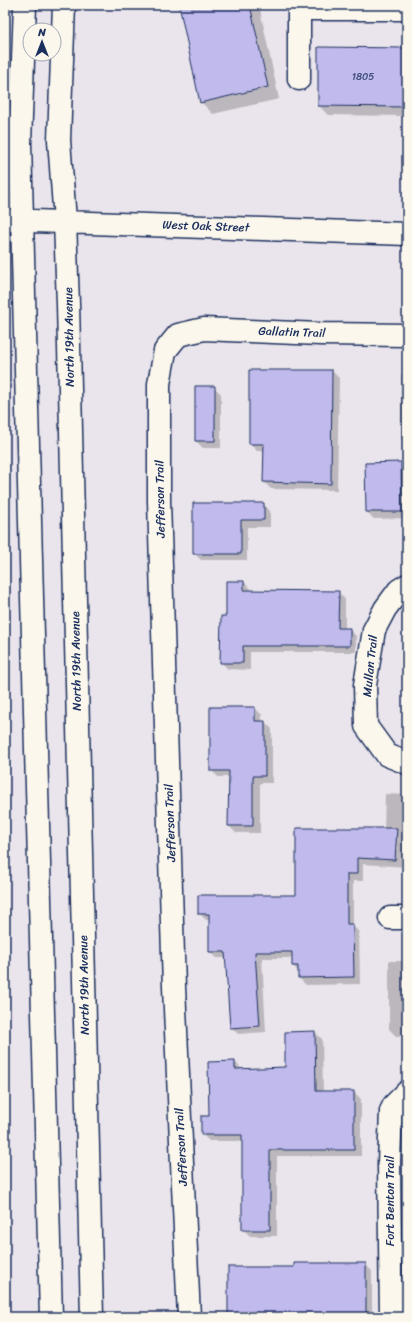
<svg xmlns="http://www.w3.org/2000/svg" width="412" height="1322" font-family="Sriracha,sans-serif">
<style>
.shadow{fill:#0003}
.building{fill:#c1baec;stroke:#1b2f5e}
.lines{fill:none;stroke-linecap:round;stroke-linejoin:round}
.minor-casing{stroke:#1b2f5e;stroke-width:25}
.major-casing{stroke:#1b2f5e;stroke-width:25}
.minor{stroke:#fbf7ec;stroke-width:22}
.major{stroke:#fbf7ec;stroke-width:22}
.labels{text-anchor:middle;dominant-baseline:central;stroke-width:3;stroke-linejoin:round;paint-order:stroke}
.number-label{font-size:10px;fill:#445282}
.street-label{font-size:12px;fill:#1b2f5e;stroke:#fbf7ec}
</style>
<rect width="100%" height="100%" fill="#eae5ec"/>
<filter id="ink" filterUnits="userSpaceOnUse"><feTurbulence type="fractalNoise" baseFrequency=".025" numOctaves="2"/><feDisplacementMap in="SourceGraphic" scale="8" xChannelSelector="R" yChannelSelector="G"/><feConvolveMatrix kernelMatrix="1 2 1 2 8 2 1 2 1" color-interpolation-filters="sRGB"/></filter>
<g filter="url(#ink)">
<path class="shadow" d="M180 5H259L279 99 213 114 201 102Z
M407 49V116L328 115 319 106Z
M332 371 339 378 337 490 271 489 264 482 265 451H257L250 444Z
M401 375H407V445L401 439Z
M214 387 221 394V448H203L196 441Z
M400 463 407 470V518L374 519 367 512Z
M194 504H263L270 511V527H247V560H201L194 553Z
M244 582 251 589V591L338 592 345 599V629H349L356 636V652H250V670L228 669 221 662 227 617Z
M255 708 262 715V722H265L272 729V783H260V833H236L229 826 230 777H218L211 770Z
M385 794 407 795V867L363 864V881H353V926L359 932 360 984 306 985 299 978V972L293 966V958H262L266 1032 238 1034 231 1027 227 958H217L210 951V920H206L199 913 297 896 384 829Z
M389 961H407V1036H396L389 1029Z
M315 1032 322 1039 323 1092H354L361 1099V1156H277V1236H250L243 1229V1141H209L202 1134 235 1062 242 1069 286 1068Z
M365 1264 372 1271V1317H229L295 1268Z"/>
<path class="building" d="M179 5H250L268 87 200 103Z
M318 47 407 48V107L318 106Z
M249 370H332L331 484 263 482 264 444H249Z
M195 386H215V441H195Z
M401 462 402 512H366L365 463Z
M193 503H264V520H241V554H193Z
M226 581H244V590L339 591 338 628H350V646H243V663H220L221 616H226Z
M210 707H255V721H265V776H253V826H228L229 771H210Z
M296 828H397L395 860 357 858V874H347V924H353L354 977 298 978V966H292V952H255L260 1026 230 1028 225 952H209V914H198V895H296Z
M315 1031 316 1091H354V1150H270V1230H242V1135H201V1116H209L208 1062 235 1061V1069L285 1067V1032Z
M294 1263H366V1317H228V1267H294Z"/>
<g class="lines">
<g class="minor-casing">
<path id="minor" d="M299 5V9H407
M299 9V79
M407 585 399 590 385 609 374 630 365 685 366 726 387 755 407 763
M390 918H407
M189 1317 174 987 159 501V384L165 351 178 335 204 329 320 334 407 335
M391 1317 389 1163 391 1111 394 1105 407 1092"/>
</g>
<g class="major-casing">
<path id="major" d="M25 5 20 143 51 1317
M64 5 59 140 65 221 68 304 92 1317
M5 220 407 234"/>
</g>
<use href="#minor" class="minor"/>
<use href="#major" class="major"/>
</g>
</g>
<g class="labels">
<g class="number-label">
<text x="363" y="77">1805</text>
</g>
<g class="street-label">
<text transform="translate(206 226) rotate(2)">West Oak Street</text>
<text transform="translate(292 332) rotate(2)">Gallatin Trail</text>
<text transform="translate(69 337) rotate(-91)">North 19th Avenue</text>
<text transform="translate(160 499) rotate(-91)">Jefferson Trail</text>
<text transform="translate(76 661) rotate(-91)">North 19th Avenue</text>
<text transform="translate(370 666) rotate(-84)">Mullan Trail</text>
<text transform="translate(170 823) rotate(-92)">Jefferson Trail</text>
<text transform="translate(84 985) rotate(-91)">North 19th Avenue</text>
<text transform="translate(181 1147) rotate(-93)">Jefferson Trail</text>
<text transform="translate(390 1201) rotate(-90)">Fort Benton Trail</text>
</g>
</g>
<rect width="412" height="1322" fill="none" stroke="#fbf7ec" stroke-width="20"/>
<rect x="10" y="10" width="392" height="1302" fill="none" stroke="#1b2f5e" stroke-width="1.5" filter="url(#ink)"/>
<g transform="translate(42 42)"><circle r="19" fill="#fbf7ec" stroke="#a1a7b3"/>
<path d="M0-3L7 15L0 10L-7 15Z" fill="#1b2f5e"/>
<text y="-6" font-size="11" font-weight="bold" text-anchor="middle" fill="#1b2f5e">N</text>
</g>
</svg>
